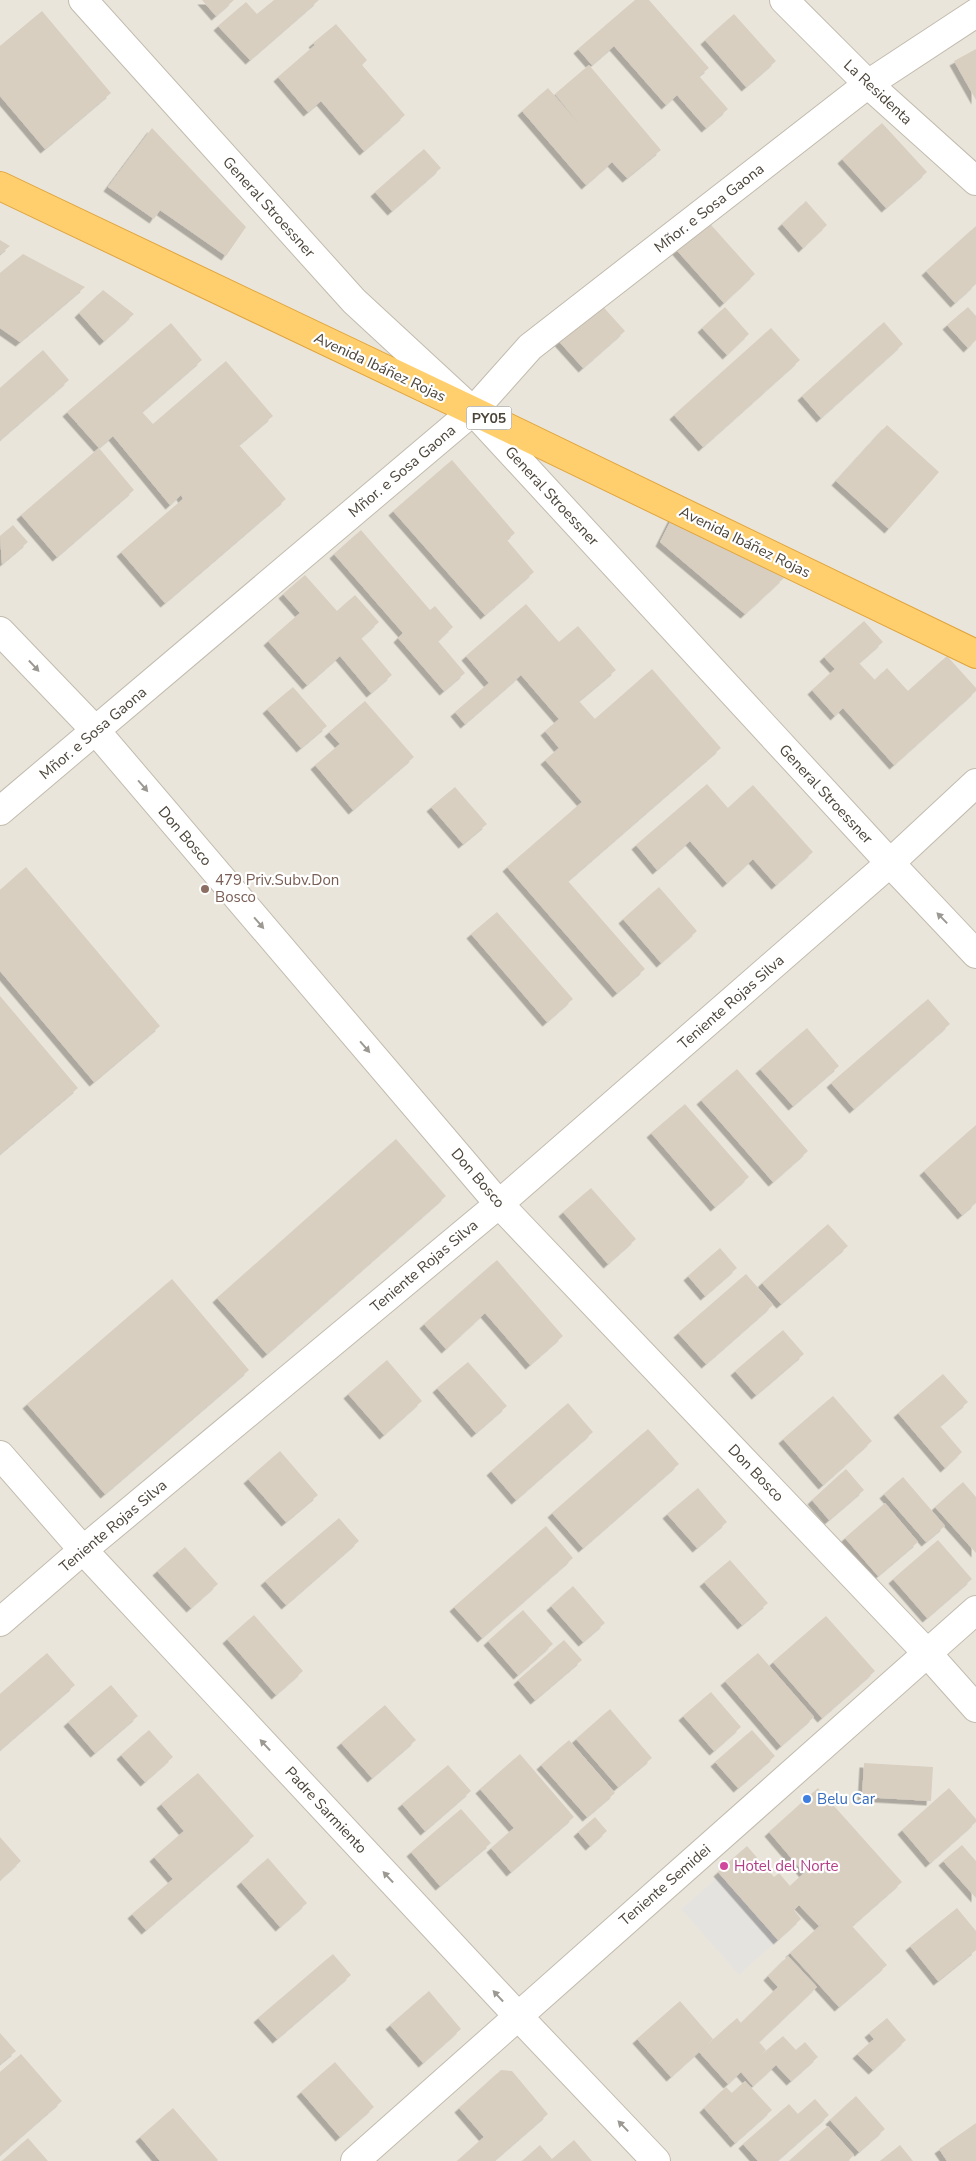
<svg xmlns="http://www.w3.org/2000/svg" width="976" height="2161" font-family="'Nunito Sans',sans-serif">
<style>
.residential{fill:#eae5da}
.parking{fill:#e5e3e0}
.building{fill:#d8cfc1;filter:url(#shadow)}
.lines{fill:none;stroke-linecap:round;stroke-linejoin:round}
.street-casing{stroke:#c2bbae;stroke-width:30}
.highway-casing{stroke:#e0a43c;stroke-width:30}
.street{stroke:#fff;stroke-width:28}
.highway{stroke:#ffcf6e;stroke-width:28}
.oneway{fill:#9c9892}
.education-dot{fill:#8d6e63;stroke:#fff;stroke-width:2}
.shop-dot{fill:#3f7fe0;stroke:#fff;stroke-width:2}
.hotel-dot{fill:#d1479c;stroke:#fff;stroke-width:2}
.labels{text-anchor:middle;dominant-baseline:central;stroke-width:4.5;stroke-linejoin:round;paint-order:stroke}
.shield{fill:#fff;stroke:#817c74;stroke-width:1}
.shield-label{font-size:14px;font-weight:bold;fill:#4b4439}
.street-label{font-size:15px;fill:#4b4439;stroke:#fff}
.education-label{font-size:15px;fill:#785e54;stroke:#fff;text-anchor:start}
.shop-label{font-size:15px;fill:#366cbe;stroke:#fff;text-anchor:start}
.hotel-label{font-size:15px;fill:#b23c85;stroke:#fff;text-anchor:start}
</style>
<defs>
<filter id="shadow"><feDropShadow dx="-4.5" dy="4.5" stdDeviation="0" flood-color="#0004"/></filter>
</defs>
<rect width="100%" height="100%" fill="#f6f3ec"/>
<path class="residential" d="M0 0H976V2161H0Z"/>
<path class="parking" d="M720 1875 778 1940 739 1975 681 1909Z"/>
<path class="building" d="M202 0H234L216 16Z
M274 0H319L250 60 218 26 246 2 257 14Z
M635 0H649L709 68 699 76 728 109 706 128 677 95 666 105 614 46 592 65 578 49Z
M42 11 111 93 45 149 0 96V46Z
M734 14 776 61 746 87 705 40Z
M336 24 367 60 362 65 405 115 364 151 321 101 308 112 278 77 315 45 313 43Z
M976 49V100L954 61Z
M589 65 661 150 627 178 612 162 586 185 522 111 548 88 579 124 555 94Z
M882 123 927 172 886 208 842 159Z
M152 128 246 227 226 256 160 210 154 219 108 187Z
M424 149 441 168 392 211 375 192Z
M806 201 827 225 803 248 782 224Z
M704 217 755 274 724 303 672 245Z
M976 226V284L955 303 926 271Z
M0 240 10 246 0 254Z
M23 254 85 287 20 342 0 328V273Z
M103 290 134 314 104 341 79 313Z
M597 300 625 331 583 368 555 337Z
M725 307 749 334 727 355 702 328Z
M968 307 976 316V340L968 348 947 325Z
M884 322 903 344 821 418 802 396Z
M171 323 202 360 142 412 153 424 226 361 273 416 239 445 286 499 165 603 121 552 183 499 181 495 170 505 113 436 99 448 67 412Z
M771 328 800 360 703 447 674 415Z
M43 350 69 380 0 440V388Z
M887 425 939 472 889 529 836 481Z
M99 448 134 490 57 557 21 515Z
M452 460 515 533 507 540 534 572 485 615 393 511Z
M674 514 784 578 745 614 660 542Z
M13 525 28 542 2 564 0 536Z
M361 530 430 610 435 606 453 627 438 641 465 673 444 691 398 638 403 633 334 554Z
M305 575 337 611 355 595 379 622 361 638 392 675 371 693 340 656 307 685 268 641 300 613 283 594Z
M526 604 559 642 578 626 616 670 579 701 595 719 652 669 721 748 568 881 645 969 617 993 507 867 582 802 545 760 559 748 545 731 559 719 521 675 465 724 455 712 489 683 466 656Z
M864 621 883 642 859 663 875 680 887 668 908 691 947 656 976 688V691L894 765 843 708 835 716 812 690 835 669 824 657Z
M293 687 327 726 301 748 267 709Z
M365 701 414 757 353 810 315 765 340 744 329 732Z
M707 784 728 808 753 785 813 852 776 885 753 859 727 883 690 841 657 870 636 845Z
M455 787 487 824 463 844 431 807Z
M26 867 160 1026 94 1082 0 971V890Z
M659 887 697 931 661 963 623 919Z
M497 912 573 999 547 1022 471 934Z
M0 996 78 1088 0 1154Z
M928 999 950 1024 854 1109 831 1083Z
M807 1028 839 1066 793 1106 760 1069Z
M737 1069 808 1151 773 1182 701 1100Z
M685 1104 749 1177 715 1207 651 1133Z
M976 1125V1203L962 1215 924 1171Z
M396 1139 446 1196 267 1354 217 1298Z
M591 1188 636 1239 608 1264 563 1212Z
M828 1224 848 1246 781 1304 762 1283Z
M720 1248 737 1268 705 1296 688 1276Z
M497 1260 563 1336 530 1365 485 1313 446 1349 424 1324Z
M746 1274 773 1305 706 1364 678 1333Z
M172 1279 249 1370 105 1494 27 1404Z
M783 1330 804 1354 756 1395 735 1371Z
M387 1360 422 1401 384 1435 348 1394Z
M468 1362 507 1406 476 1433 437 1388Z
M943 1374 968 1402 940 1426 962 1452 945 1468 898 1413Z
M833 1396 872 1441 823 1485 783 1439Z
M568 1403 593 1432 516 1500 491 1471Z
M648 1429 679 1464 583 1548 552 1513Z
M280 1451 318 1495 286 1522 248 1479Z
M846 1469 864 1490 829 1520 812 1500Z
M903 1477 945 1526 926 1542 884 1494Z
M963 1482 976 1497V1553L935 1507Z
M698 1488 727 1522 697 1548 667 1514Z
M885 1503 918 1542 878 1576 845 1538Z
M339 1518 359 1541 286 1605 265 1581Z
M546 1526 573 1558 482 1638 454 1607Z
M938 1540 972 1579 927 1618 893 1579Z
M185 1547 218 1584 191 1608 157 1571Z
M730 1560 768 1603 742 1625 704 1582Z
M573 1586 605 1623 583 1642 551 1606Z
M523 1610 553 1644 518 1675 488 1641Z
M254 1615 303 1671 276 1695 227 1639Z
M826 1616 875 1671 822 1718 773 1662Z
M564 1640 582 1660 535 1700 518 1680Z
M47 1653 75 1685 0 1750V1694Z
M758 1653 814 1717 781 1746 725 1681Z
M111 1685 138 1716 95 1753 68 1722Z
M711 1692 741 1727 714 1751 683 1716Z
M385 1705 416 1740 372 1778 341 1743Z
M610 1709 652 1758 618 1787 576 1739Z
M149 1730 173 1757 145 1782 121 1755Z
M752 1730 775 1756 738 1788 715 1762Z
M569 1740 615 1793 587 1817 541 1765Z
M520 1754 574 1817 511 1872 491 1848 514 1828 480 1789Z
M864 1763 933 1767 931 1801 862 1797Z
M448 1765 471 1791 425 1831 402 1804Z
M198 1773 254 1836 146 1930 132 1914 173 1879 154 1857 184 1831 161 1804Z
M818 1788 902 1882 852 1926 887 1965 839 2007 790 1953 824 1922 819 1926 799 1905 794 1910 801 1919 778 1940 718 1872 747 1846 774 1877 779 1873 790 1886 804 1873 769 1832Z
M949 1788 976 1819V1822L930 1863 902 1830Z
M461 1809 491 1843 440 1886 411 1852Z
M595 1817 607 1831 590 1846 578 1832Z
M0 1837 21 1861 0 1880Z
M962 1845 976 1861V1898L943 1861Z
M268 1858 307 1903 280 1927 241 1882Z
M957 1908 976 1931V1950L938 1981 910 1946Z
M333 1954 351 1975 277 2039 258 2018Z
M788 1956 817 1987 759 2042 766 2050 761 2055 783 2036 796 2050 805 2042 818 2057 791 2081 776 2065 753 2086 741 2072 728 2084 699 2052 737 2018 741 2023 778 1987 768 1976Z
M429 1991 461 2029 423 2063 390 2025Z
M680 2001 713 2039 671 2077 637 2039Z
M887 2018 906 2040 873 2070 857 2054 874 2039 869 2033Z
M0 2033 16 2051 0 2064Z
M21 2054 62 2101 0 2155V2072Z
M335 2062 374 2107 340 2137 301 2092Z
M501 2070 512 2071 548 2114 494 2161H457L484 2137 459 2108Z
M745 2081 772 2110 735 2143 704 2108 726 2087 732 2093Z
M856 2096 885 2129 859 2152 830 2120Z
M815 2099 829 2115 777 2161H758L743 2144 789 2104 798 2114Z
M173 2108 218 2160 217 2161H160L140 2137Z
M976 2123V2161H947L939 2149Z
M828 2126 854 2155 848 2161H789Z
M28 2138 48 2161H2Z
M574 2140 592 2161H522L540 2145 552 2159Z
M900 2145 913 2161H880Z"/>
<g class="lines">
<g class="street-casing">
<path id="street" d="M83 0 354 301 473 411 890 863 976 954
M784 0 868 84 976 181
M0 631 96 731 499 1204 927 1653 976 1708
M0 811 473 411 530 347 868 84 976 13
M0 1455 83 1550 517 2015 656 2161
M0 1622 83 1550 499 1204 890 863 976 783
M355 2161 976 1610"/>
</g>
<g class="highway-casing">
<path id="highway" d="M0 186 473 411 976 654"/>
</g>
<use href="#street" class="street"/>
<use href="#highway" class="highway"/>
</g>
<defs><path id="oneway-solid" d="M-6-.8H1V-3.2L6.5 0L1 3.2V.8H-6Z" transform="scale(1.25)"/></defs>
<g class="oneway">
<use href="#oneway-solid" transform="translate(34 666) rotate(47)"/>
<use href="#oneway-solid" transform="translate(143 786) rotate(49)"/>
<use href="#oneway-solid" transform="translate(942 918) rotate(-134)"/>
<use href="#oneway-solid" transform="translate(259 923) rotate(49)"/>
<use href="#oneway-solid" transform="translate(365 1047) rotate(49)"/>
<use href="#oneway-solid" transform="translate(265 1745) rotate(-133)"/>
<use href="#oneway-solid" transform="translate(388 1877) rotate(-133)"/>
<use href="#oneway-solid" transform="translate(498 1996) rotate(-133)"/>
<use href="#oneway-solid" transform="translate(623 2126) rotate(-134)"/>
</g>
<circle class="education-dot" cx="205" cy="889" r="5"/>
<circle class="shop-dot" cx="807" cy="1799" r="5"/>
<circle class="hotel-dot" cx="724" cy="1866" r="5"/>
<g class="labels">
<rect class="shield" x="466.5" y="406.5" width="45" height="23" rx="4"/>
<g class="shield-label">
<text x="489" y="418">PY05</text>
</g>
<g class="street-label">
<text transform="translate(878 92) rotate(43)">La Residenta</text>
<text transform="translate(269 207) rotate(48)">General Stroessner</text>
<text transform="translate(709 208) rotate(-38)">Mñor. e Sosa Gaona</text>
<text transform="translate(380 367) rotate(25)">Avenida Ibáñez Rojas</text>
<text transform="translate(402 471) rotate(-40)">Mñor. e Sosa Gaona</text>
<text transform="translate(552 496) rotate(47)">General Stroessner</text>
<text transform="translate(745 542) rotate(26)">Avenida Ibáñez Rojas</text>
<text transform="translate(93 733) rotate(-40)">Mñor. e Sosa Gaona</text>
<text transform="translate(826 794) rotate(47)">General Stroessner</text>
<text transform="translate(185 836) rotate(49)">Don Bosco</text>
<text transform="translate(731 1002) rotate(-41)">Teniente Rojas Silva</text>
<text transform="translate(478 1178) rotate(49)">Don Bosco</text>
<text transform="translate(424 1266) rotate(-40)">Teniente Rojas Silva</text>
<text transform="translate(756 1473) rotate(46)">Don Bosco</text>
<text transform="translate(113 1526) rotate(-40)">Teniente Rojas Silva</text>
<text transform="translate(326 1810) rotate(47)">Padre Sarmiento</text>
<text transform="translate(665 1885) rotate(-41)">Teniente Semidei</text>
</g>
<g class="education-label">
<text x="215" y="880">479 Priv.Subv.Don<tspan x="215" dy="17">Bosco</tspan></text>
</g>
<g class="shop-label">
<text x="817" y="1799">Belu Car</text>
</g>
<g class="hotel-label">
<text x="734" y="1866">Hotel del Norte</text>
</g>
</g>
</svg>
